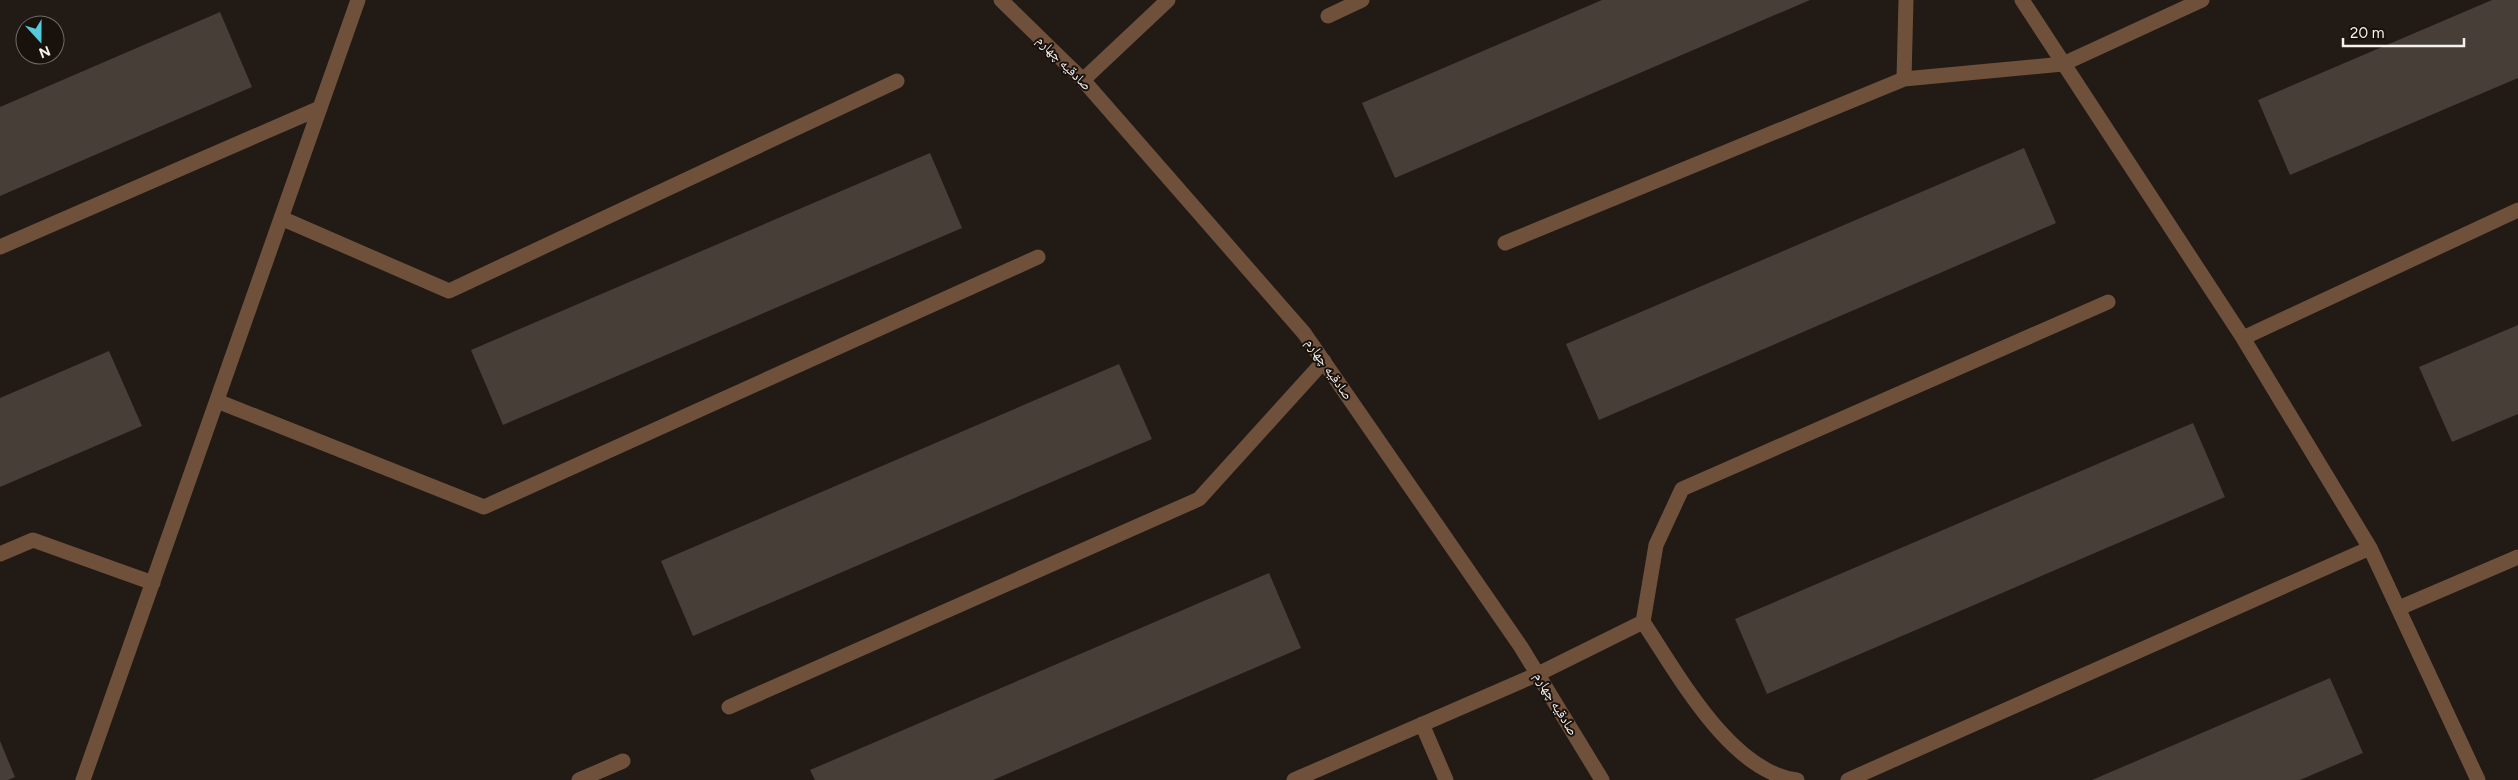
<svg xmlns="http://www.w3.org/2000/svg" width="2518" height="780" font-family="Figtree,'Noto Naskh Arabic',sans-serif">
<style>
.building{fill:#473e38}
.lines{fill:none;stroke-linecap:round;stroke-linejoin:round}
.minor{stroke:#6f513b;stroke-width:15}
.labels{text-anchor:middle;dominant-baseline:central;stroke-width:4;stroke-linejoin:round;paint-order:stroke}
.street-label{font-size:14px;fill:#f7f1ee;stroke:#18110c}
</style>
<rect width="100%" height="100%" fill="#211a15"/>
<path class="building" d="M1602 0H1810L1395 178 1362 103Z
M2492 0H2518V78L2290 175 2258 100Z
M220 12 252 87 0 196V107Z
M2024 148 2056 223 1599 420 1566 344Z
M930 153 962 228 503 425 471 350Z
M2518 325V414L2452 442 2419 367Z
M109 351 142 426 0 487V398Z
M1119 364 1152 439 693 636 661 561Z
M2193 423 2225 497 1767 694 1735 619Z
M1269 573 1301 648 993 780H815L810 770Z
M2330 678 2363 753 2300 780H2092Z
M0 741 15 777 8 780H0Z"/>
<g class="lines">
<path class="minor" d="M1001 0 1083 80 1304 333 1521 647 1602 780
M2022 0 2243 338 2370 548 2478 780
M1328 16 1362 0
M1904 79 1906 0
M1083 80 1168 0
M281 218 449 291 897 81
M1505 243 1904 79 2063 64 2202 0
M0 247 320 108
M2243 338 2518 210
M217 401 484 507 1038 257
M0 554 33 540 153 583
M2399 608 2518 557
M1643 622C1678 674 1730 772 1797 780
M729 707 1199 499 1324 361
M1422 724 1446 780
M83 780 358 0
M579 780 623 761
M1294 780 1538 674 1643 622 1656 545 1682 489 2108 302
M1848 780 2370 548"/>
</g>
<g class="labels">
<g class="street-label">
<text transform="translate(1064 63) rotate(45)">صادقیه چهارم</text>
<text transform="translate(1329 369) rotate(55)">صادقیه چهارم</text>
<text transform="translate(1556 704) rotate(59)">صادقیه چهارم</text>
</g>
</g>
<g transform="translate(40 40) rotate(159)"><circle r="24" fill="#18110c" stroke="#716b66"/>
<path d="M0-4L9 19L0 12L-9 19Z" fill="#54cadd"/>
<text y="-8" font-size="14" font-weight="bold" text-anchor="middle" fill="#f7f1ee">N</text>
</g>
<path d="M2343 38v8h121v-8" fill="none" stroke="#f7f1ee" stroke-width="2.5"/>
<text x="2350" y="38" font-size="15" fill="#f7f1ee" stroke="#18110c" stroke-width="4" paint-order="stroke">20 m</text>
</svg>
